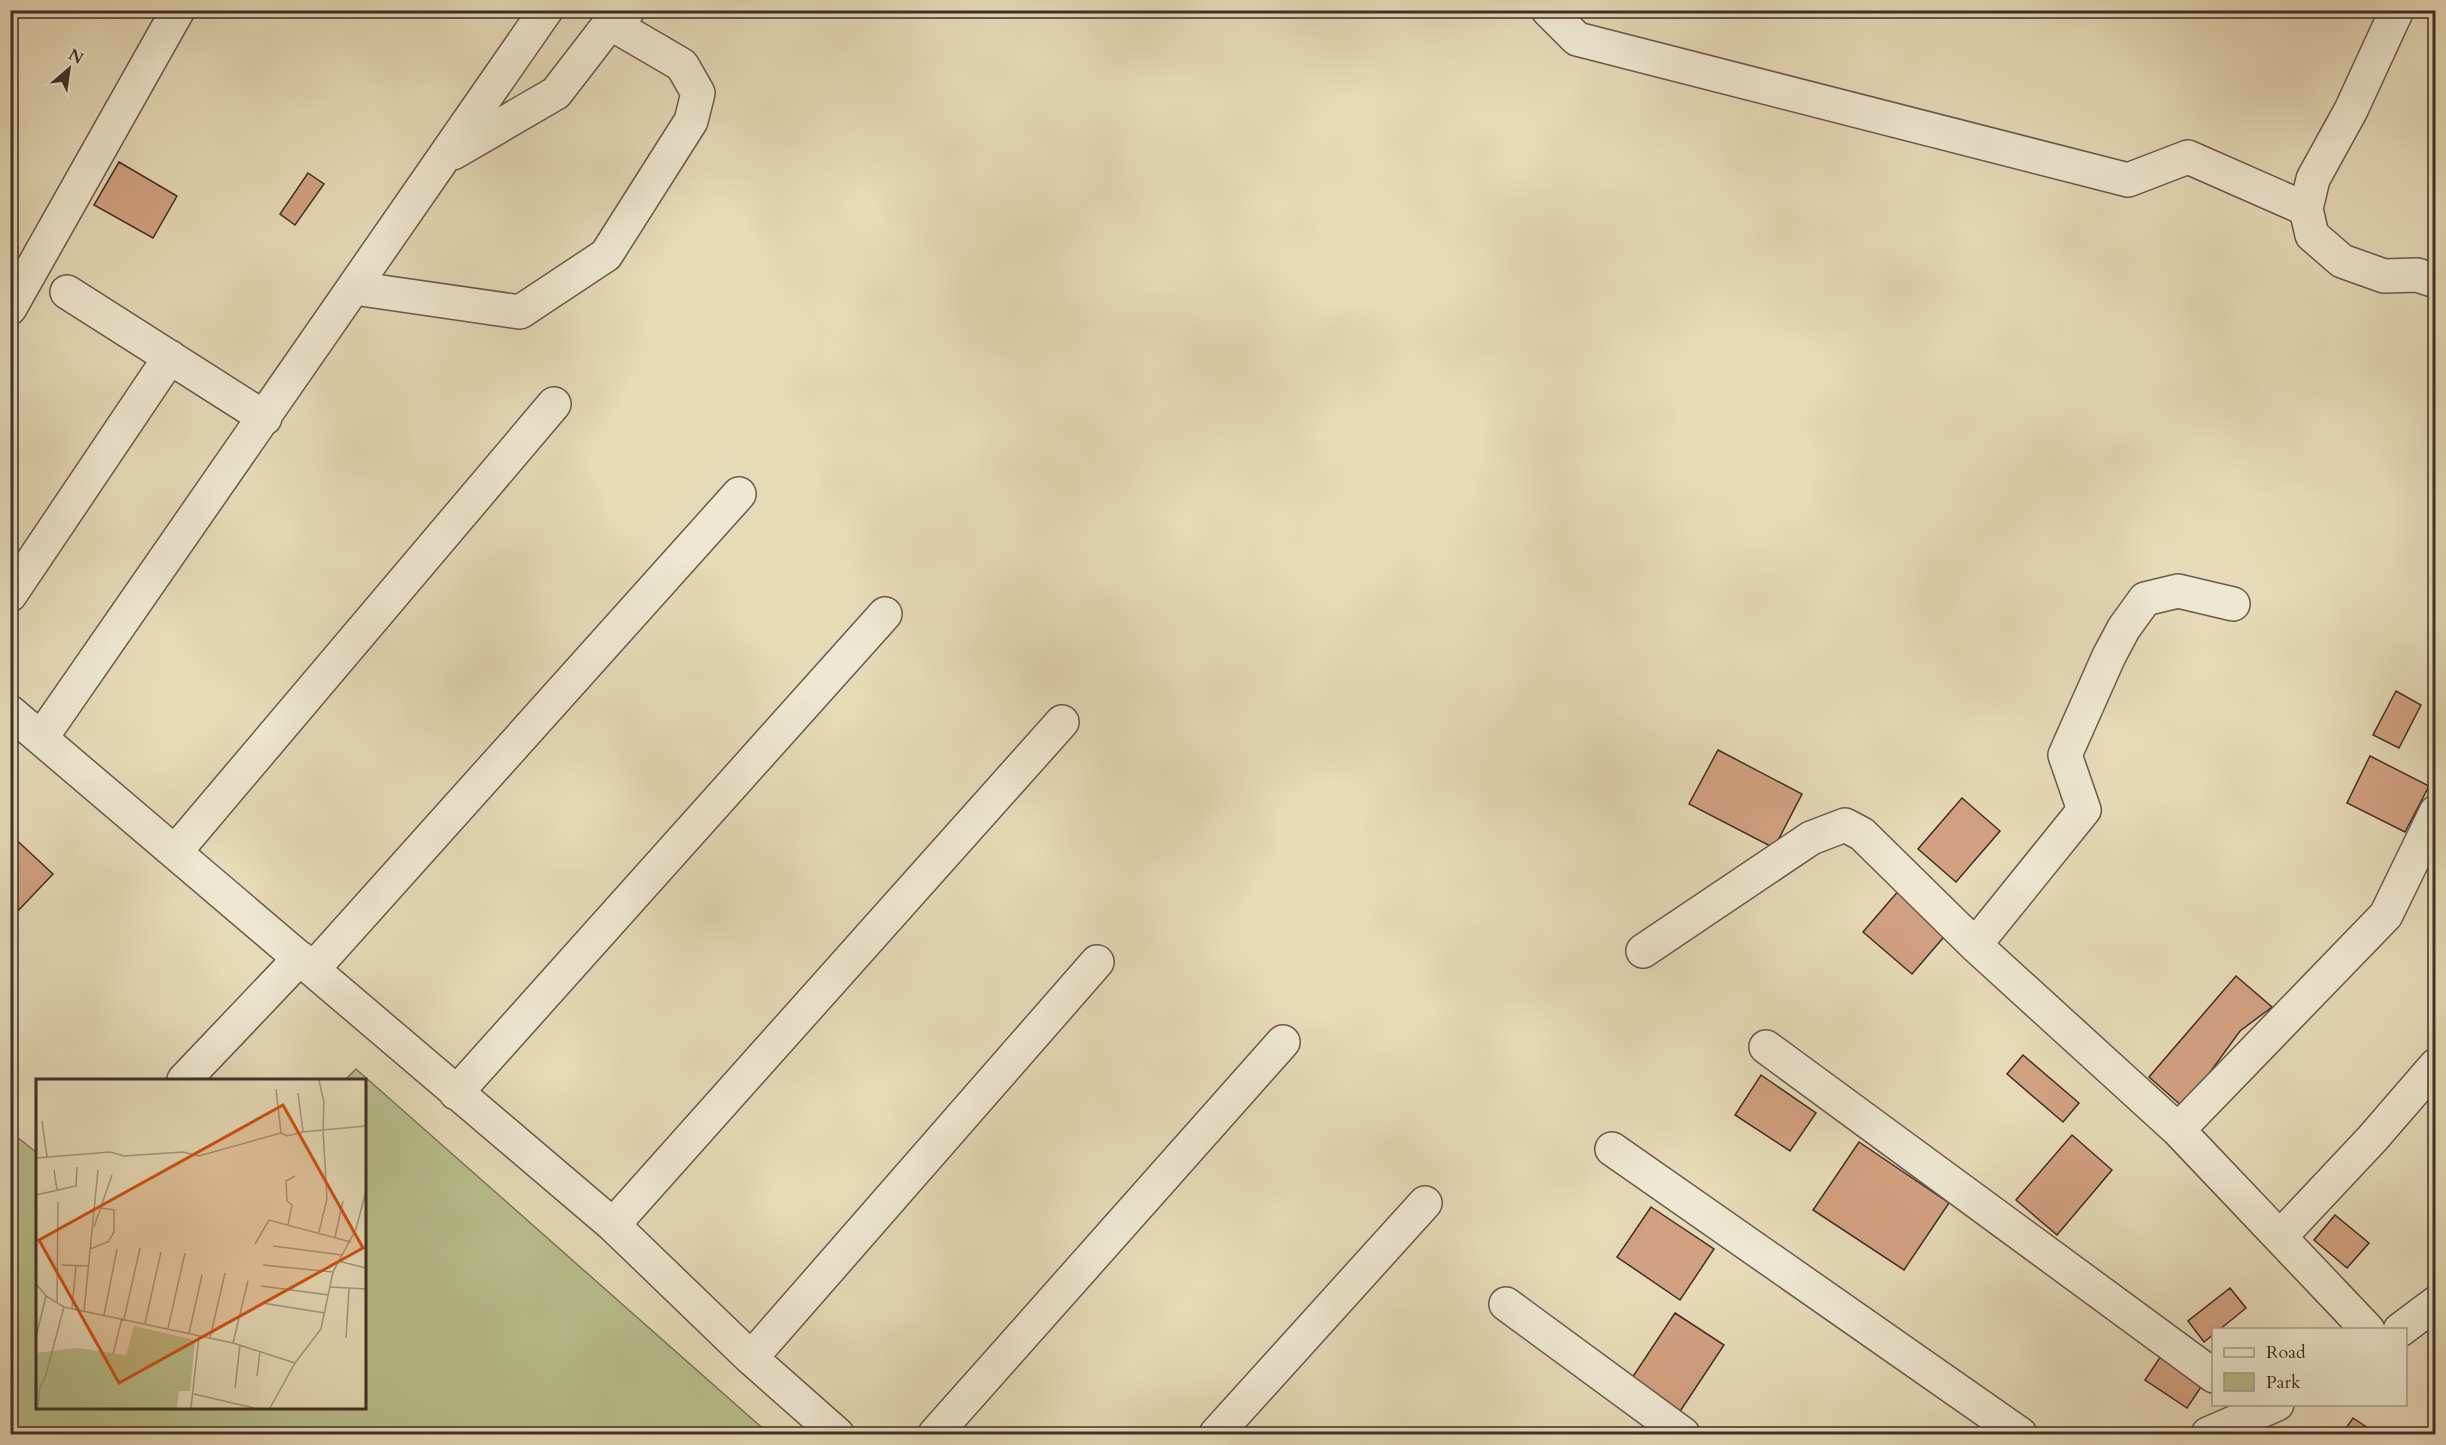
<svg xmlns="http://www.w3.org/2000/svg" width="2446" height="1445" font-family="Cardo,serif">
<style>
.green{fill:#b9be8c;stroke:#7c765a;stroke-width:1.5}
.building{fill:#d2a181;stroke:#3f2e27;stroke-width:1.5}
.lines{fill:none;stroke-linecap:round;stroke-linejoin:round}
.minor-casing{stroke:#69594b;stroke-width:36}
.tertiary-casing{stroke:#69594b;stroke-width:36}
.minor{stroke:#efe7d1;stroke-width:33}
.tertiary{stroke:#efe7d1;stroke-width:33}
.inset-road{fill:none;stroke:#a4957e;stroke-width:1.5}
.view{fill:#cf5310;fill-opacity:0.15;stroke:#cf5310;stroke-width:3}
.inset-edge{fill:none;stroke:#3f2e27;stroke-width:3}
</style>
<rect width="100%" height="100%" fill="#e7dab8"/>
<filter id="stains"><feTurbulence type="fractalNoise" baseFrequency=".00333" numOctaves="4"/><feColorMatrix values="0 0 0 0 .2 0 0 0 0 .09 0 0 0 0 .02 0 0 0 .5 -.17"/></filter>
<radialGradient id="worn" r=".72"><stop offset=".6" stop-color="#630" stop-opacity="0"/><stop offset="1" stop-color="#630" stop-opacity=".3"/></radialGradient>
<path class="green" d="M356 1069 768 1433 767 1434H11V1132L37 1153 38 1408H364V1080H345Z"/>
<path class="building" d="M119 162 177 196 153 238 94 205Z
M308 173 324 184 295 225 280 214Z
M2396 691 2421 705 2399 748 2373 735Z
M1718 750 1802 794 1774 848 1689 804Z
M2370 756 2429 786 2405 832 2347 803Z
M1962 798 2000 831 1956 882 1918 849Z
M10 834 53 874 14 915 10 912Z
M1900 889 1949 931 1912 974 1863 932Z
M2236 976 2272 1007 2240 1031 2184 1108 2149 1077Z
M2023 1055 2079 1103 2063 1122 2007 1074Z
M1761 1075 1816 1113 1790 1151 1735 1115Z
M2072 1135 2112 1170 2057 1235 2016 1200Z
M1859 1142 1949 1203 1904 1270 1813 1210Z
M1651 1207 1714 1249 1680 1300 1617 1257Z
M2335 1215 2369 1243 2347 1268 2314 1240Z
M2230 1288 2246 1308 2219 1330H2214V1334L2204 1342 2188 1321Z
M1675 1313 1724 1345 1679 1413 1630 1381Z
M2165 1350 2207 1378 2187 1408 2145 1380Z
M2353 1418 2377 1434H2342Z"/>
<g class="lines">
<g class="minor-casing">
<path id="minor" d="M1548 10 1577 39 2128 180 2188 157 2306 209
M2397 10 2351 110 2313 179 2306 209 2312 235 2342 261 2384 276 2417 275 2436 281
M453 153 556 93 610 23 628 10
M354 288 520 312 606 255 691 121 698 93 682 65 610 23
M67 292 265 418
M10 308 178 10
M10 595 170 357
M10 712 613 1225 751 1358 837 1434
M41 738 546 10
M175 852 554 404
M1975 945 2084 810 2065 755 2109 656 2124 628 2145 599 2178 591 2233 604
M1643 951 1811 838 1845 825 1862 834 1975 945 2178 1130 2368 1330
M313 969 739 494
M1766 1047 2214 1376
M184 1080 300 958
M456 1093 885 614
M2178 1130 2386 915 2436 812
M1612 1149 2020 1434
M613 1225 1062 722
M2280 1237 2372 1139 2436 1065
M1506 1304 1683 1434
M751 1358 1097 962
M935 1434 1283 1042
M1216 1434 1425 1203"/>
</g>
<g class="tertiary-casing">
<path id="tertiary" d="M2400 1330 2436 1303
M2208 1434 2277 1404"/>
</g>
<use href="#minor" class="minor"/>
<use href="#tertiary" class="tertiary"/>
</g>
<g transform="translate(36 1079)">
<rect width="330" height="330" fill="#e7dab8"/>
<path d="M98 247 159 261 154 312H143L141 329H0V274L41 269 90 276Z" fill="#b9be8c"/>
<path class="inset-road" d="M283 1 288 23 287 51 330 47M240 10 245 54 251 57 267 53M262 14 267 53 287 51 291 120 283 153M6 42 11 78M0 79 74 73 88 77 147 73 163 77 245 54M18 91 21 111M0 116 40 107 41 88M0 132V157M252 146 256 126 251 122 250 102 259 97M58 148 76 96M299 158 307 122M219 165 233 141 315 163M237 167 306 176M54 170 72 163 78 153V131L65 129M302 182 330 189M26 186 53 187M227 186 297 193M0 205 10 217 28 228 197 264 259 284M225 207 293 216M294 208 330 210M21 224 22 123M226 224 289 234M36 229 40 187M48 232 62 91M68 236 81 170M88 240 104 169M109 244 125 173M132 249 149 174M153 254 166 196M0 258 10 217M174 259 189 194M310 259 313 210M197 264 212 202M77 275 86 239M221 297 224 272M199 309 204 266M158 315 218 329M2 329 4 307 9 299 28 228M155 329 163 257M234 329 259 284 285 250 297 193 320 150 330 112"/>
<path class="view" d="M247 26 327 169 83 304 3 161Z"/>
<rect width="330" height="330" class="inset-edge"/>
</g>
<rect width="2446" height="1445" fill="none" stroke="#e7dab8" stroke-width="36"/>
<rect x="12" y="12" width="2422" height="1421" fill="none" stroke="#3f2e27" stroke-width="3"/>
<rect x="18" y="18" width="2410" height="1409" fill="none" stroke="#3f2e27" stroke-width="1.5"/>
<rect x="2212" y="1328" width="195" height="78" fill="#efe7d1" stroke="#a99d8d" stroke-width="1.5"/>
<rect x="2224" y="1348" width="30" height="9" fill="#efe7d1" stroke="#a99d8d" stroke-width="1.5"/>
<text x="2266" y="1358" font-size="18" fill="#3f2e27">Road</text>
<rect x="2224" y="1373" width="30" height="18" fill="#b9be8c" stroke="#a99d8d" stroke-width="1.5"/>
<text x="2266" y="1388" font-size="18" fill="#3f2e27">Park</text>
<g transform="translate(69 69) rotate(29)" stroke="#efe7d1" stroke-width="4.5" paint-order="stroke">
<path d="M0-4.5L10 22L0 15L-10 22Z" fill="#3f2e27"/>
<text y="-9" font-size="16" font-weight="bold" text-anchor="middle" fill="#3f2e27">N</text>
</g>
<rect width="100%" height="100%" filter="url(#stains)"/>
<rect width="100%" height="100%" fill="url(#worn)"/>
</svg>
